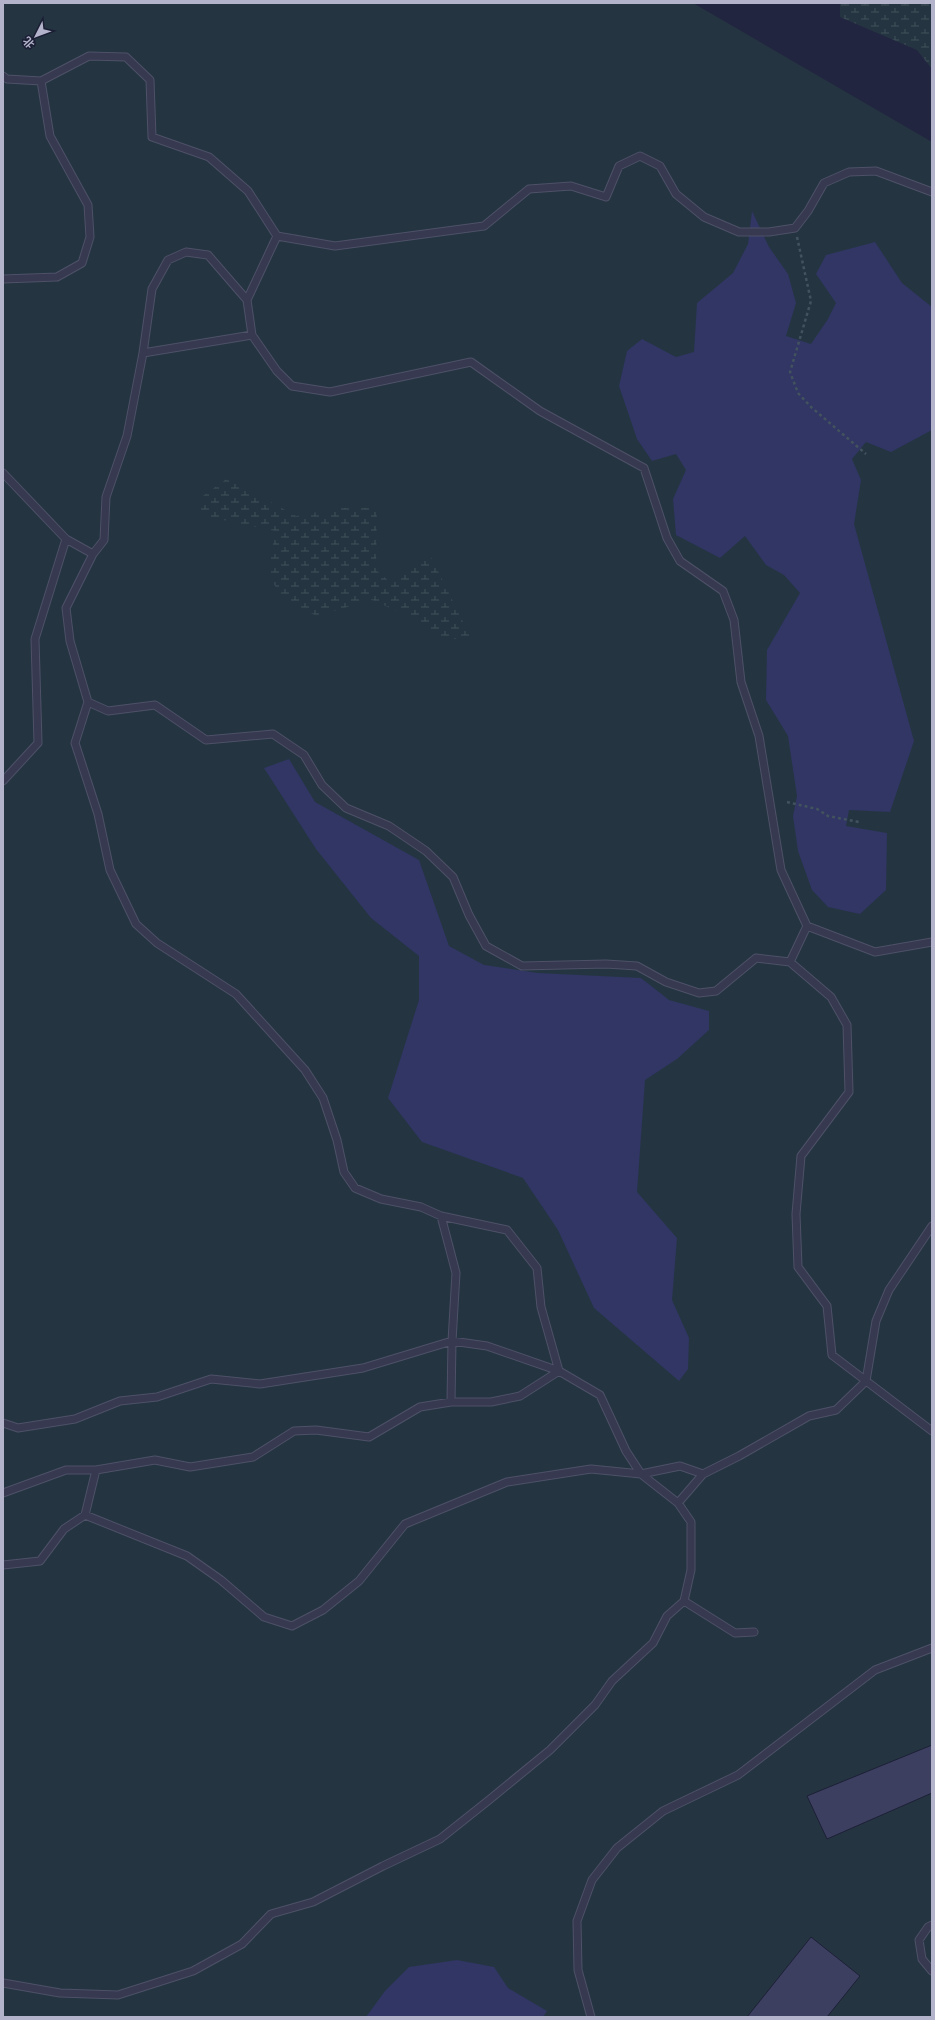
<svg xmlns="http://www.w3.org/2000/svg" width="935" height="2020" font-family="Quicksand,'Noto Sans SC',sans-serif">
<style>
.green{fill:#243541}
.wetland{fill:url(#wetland-marsh)}
.water{fill:#313664}
.building{fill:#3c3f5f;stroke:#1d2037}
.lines{fill:none;stroke-linecap:round;stroke-linejoin:round}
.service-casing{stroke:#4e5168;stroke-width:9}
.path{stroke:#42525e;stroke-width:2.5;stroke-dasharray:3 3;stroke-linecap:butt}
.service{stroke:#363950;stroke-width:7}
</style>
<defs>
<pattern id="wetland-marsh" width="20" height="14" patternUnits="userSpaceOnUse"><rect width="20" height="14" fill="#243541"/><path d="M1 5h8M5 5V1M11 12h8M15 12V8" fill="none" stroke="#41505b"/></pattern>
</defs>
<rect width="100%" height="100%" fill="#222540"/>
<path class="green" d="M3 3H693L932 142V2017H3Z"/>
<path class="wetland" d="M840 3H932V69L917 50 840 17Z
M228 478 296 516 339 508H377L376 570 391 583 430 555 470 636 445 641 397 611 372 600 316 616 283 597 268 576 275 531 200 515V498Z"/>
<path class="water" d="M752 211 769 247 788 274 796 303 786 336 811 344 828 319 836 303 816 274 826 255 875 242 902 283 932 307V430L891 452 866 442 852 459 861 480 854 524 914 741 890 812 849 810 846 826 887 833 886 890 860 914 828 907 812 890 798 851 793 816 797 796 788 736 766 700 767 650 800 593 784 575 766 565 745 536 720 558 676 535 673 499 686 470 676 454 652 461 637 439 619 386 627 351 642 339 676 357 694 352 697 303 733 273 748 244Z
M289 759 315 802 419 860 449 946 484 965 538 973 641 978 669 1000 709 1011V1030L677 1059 645 1080 637 1192 677 1238 672 1300 689 1338 688 1369 679 1381 594 1308 558 1230 523 1178 422 1142 388 1098 419 1000V956L371 918 316 849 264 768Z
M457 1960 494 1967 508 1988 547 2011 543 2017H366L385 1991 409 1967Z"/>
<path class="building" d="M932 1745V1793L827 1839 807 1796Z
M811 1937 860 1976 827 2017H747Z"/>
<g class="lines">
<g class="service-casing">
<path id="service" d="M3 76 7 79 41 81 89 56 126 57 150 80 152 137 209 157 248 191 277 236 335 246 484 226 529 189 571 186 606 197 619 166 640 156 660 166 676 194 704 217 739 232H769L795 228 808 211 824 183 849 172 876 171 932 192
M3 279 57 277 82 263 90 237 88 205 50 136 41 81
M252 335 247 300 277 236
M143 353 152 289 168 260 186 252 208 255 247 300
M3 473 66 539 35 639 38 743 3 781
M66 539 93 554
M88 702 75 743 98 814 110 870 136 924 157 943 236 994 305 1070 323 1098 337 1140 344 1172 355 1188 381 1199 421 1207 441 1216 507 1230 537 1268 541 1307 559 1371
M932 942 875 952 807 926 781 870 759 736 741 682 734 620 723 591 680 561 667 538 644 468 540 411 471 362 330 392 292 386 277 371 252 335 143 353 127 436 106 497 104 540 93 554 66 608 70 641 88 702 108 711 155 705 206 740 273 734 304 755 322 785 346 808 389 826 426 851 453 877 469 915 486 946 522 966 606 964 637 966 666 982 699 993 716 991 756 958 790 962 831 997 847 1025 849 1092 801 1156 796 1214 798 1267 827 1306 832 1355 932 1431
M790 962 807 926
M441 1216 456 1273 452 1341 451 1402
M3 1423 18 1428 75 1419 120 1401 157 1397 211 1379 260 1384 363 1368 452 1341 487 1346 559 1371 600 1395 626 1451 641 1474
M703 1474 739 1456 809 1416 836 1410 866 1381 876 1321 889 1290 932 1226
M3 1493 66 1470H96
M85 1515 96 1470 155 1460 190 1467 253 1457 294 1431 316 1430 369 1437 420 1407 451 1402H491L520 1396 559 1371
M3 1565 40 1561 64 1529 85 1515 187 1556 221 1580 264 1617 292 1626 323 1610 359 1581 405 1524 507 1482 591 1469 641 1474
M684 1601 735 1633 754 1632
M932 1925 928 1927 919 1940 922 1959 932 1971
M3 1983 60 1993 118 1995 193 1971 242 1944 271 1914 313 1902 383 1866 440 1839 489 1800 550 1750 595 1705 612 1681 653 1643 667 1616 684 1601 691 1570V1522L678 1503 641 1474 680 1466 703 1474 678 1503
M591 2017 578 1970 577 1921 592 1880 617 1848 663 1811 738 1775 875 1670 932 1648"/>
</g>
<path class="path" d="M797 237 811 301 790 372 798 393 811 407 866 454
M787 802 817 809 828 816 859 822"/>
<use href="#service" class="service"/>
</g>
<rect width="935" height="2020" fill="none" stroke="#b3b4cb" stroke-width="8"/>
<g transform="translate(36 36) rotate(228)" stroke="#1b1e35" stroke-width="3" paint-order="stroke">
<path d="M0-3L7 15L0 10L-7 15Z" fill="#b3b4cb"/>
<text y="-6" font-size="11" font-weight="bold" text-anchor="middle" fill="#b3b4cb">北</text>
</g>
</svg>
